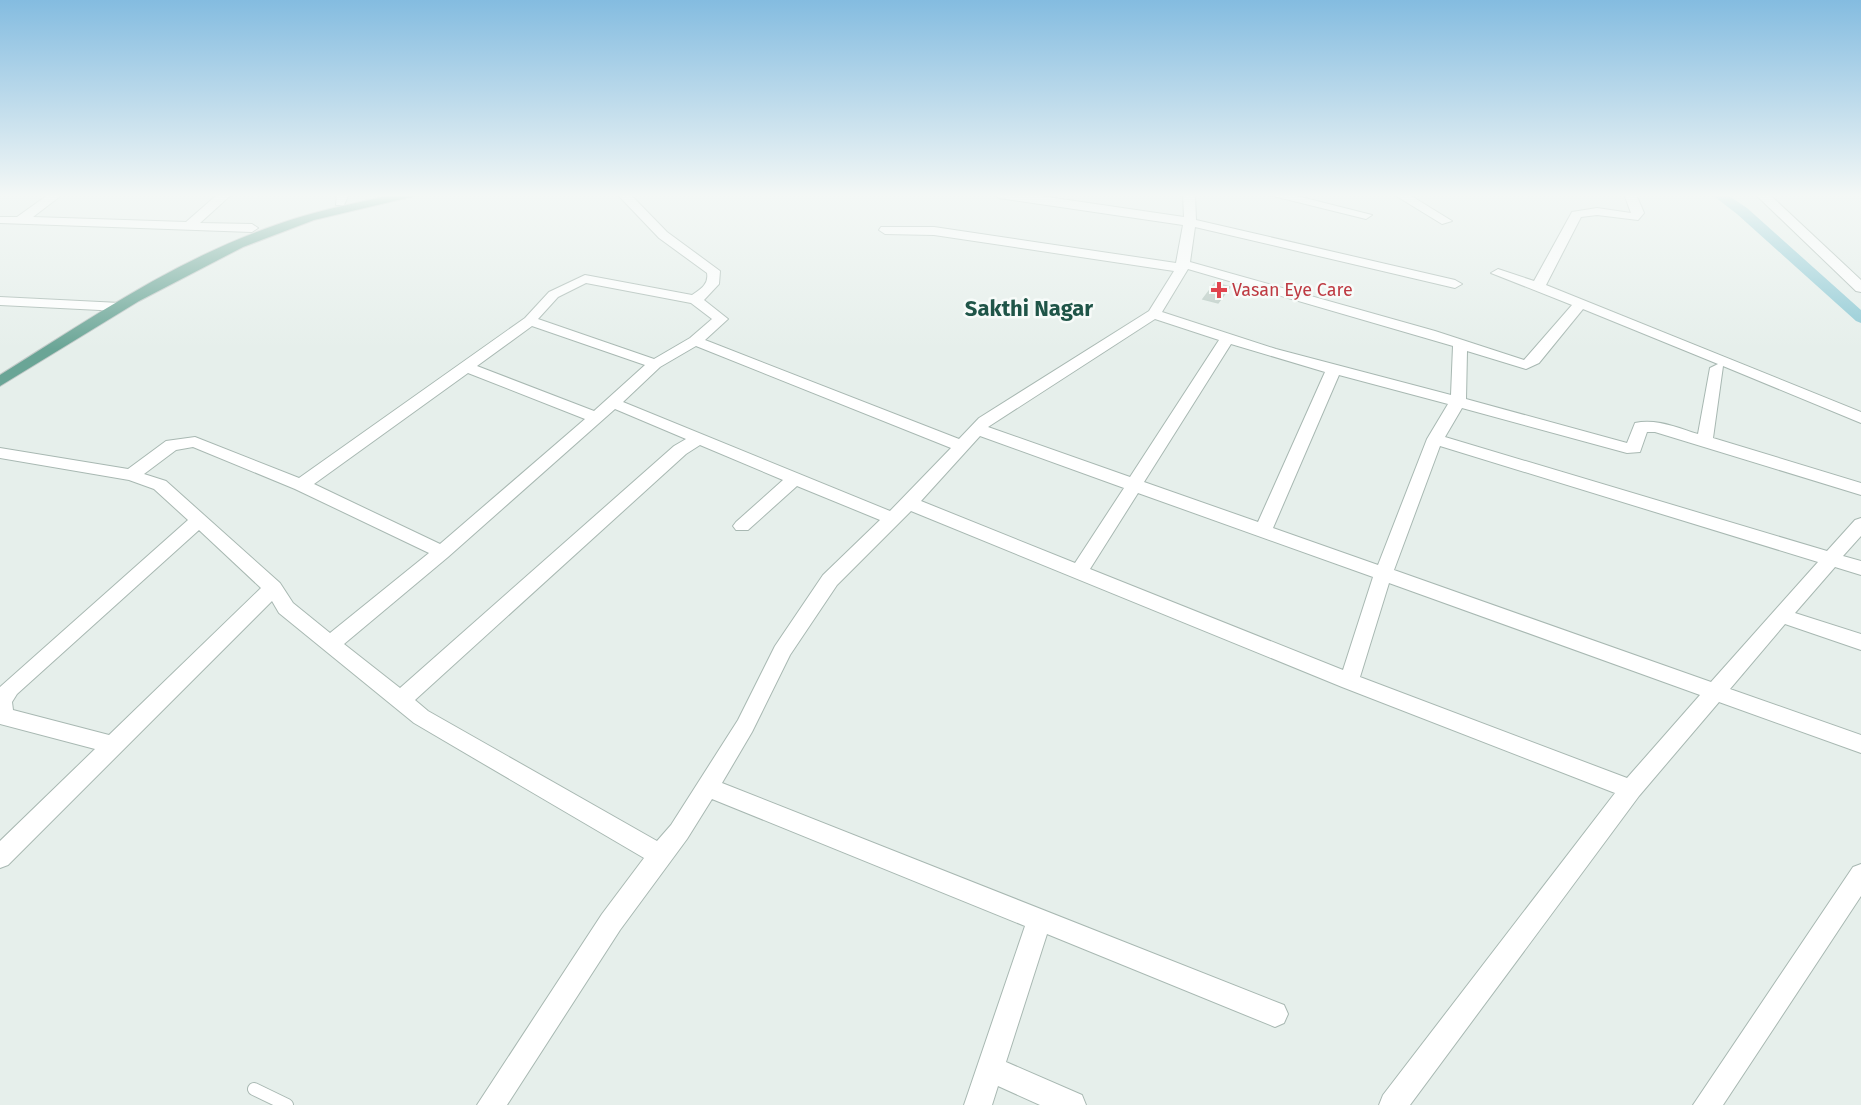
<svg xmlns="http://www.w3.org/2000/svg" width="1861" height="1105" font-family="'Fira Sans',sans-serif">
<style>
.lines{fill:none;stroke-linecap:round;stroke-linejoin:round}
.canal{fill:#8ec9d4;fill-rule:evenodd}
.building{fill:#bbcac4;stroke:#b8c9c2;stroke-width:1.5}
.lane-casing{stroke:#a8b8b2;stroke-width:14}
.street-casing{stroke:#a8b8b2;stroke-width:2}
.primary-casing{stroke:#c2cac8;stroke-width:2}
.lane{stroke:#fff;stroke-width:12}
.street{fill:#fff;fill-rule:evenodd}
.primary{fill:#6aa596;fill-rule:evenodd}
.health-dot{fill:#e0444e;stroke:#f7fbf9;stroke-width:2}
.labels{text-anchor:middle;dominant-baseline:central;stroke-width:5;stroke-linejoin:round;paint-order:stroke}
.far-health-label{font-size:18px;fill:#be3a42;stroke:#f7fbf9;text-anchor:start}
.far-district-label{font-size:22px;font-weight:bold;fill:#1f5548;stroke:#f7fbf9}
</style>
<rect width="100%" height="100%" fill="#e6efeb"/>
<g class="lines">
<path class="canal" d="M1711 194H1726L1747 208 1861 310V323L1856 321 1737 214Z"/>
</g>
<path class="building" d="M1215 283 1230 287 1218 303 1203 299Z"/>
<g class="lines">
<g class="lane-casing">
<path id="lane" d="M254 1089 287 1105"/>
</g>
<g class="street-casing">
<path id="street" d="M49 194H63L33 217 186 222 218 194H232L200 223 252 224 258 228 252 232 0 223V217H17Z
M337 194H349L344 205H336Z
M617 194H630L667 232 720 271 719 284 704 300 728 319 705 340 959 439 979 418 1149 311 1174 271 934 235 885 234 879 230 881 227H934L1176 263 1183 225 999 198 993 194H1027L1184 217 1183 194H1195L1196 220 1455 280 1462 284 1455 288 1195 227 1190 262 1435 331 1524 360 1572 305 1491 273 1498 269 1534 281 1572 212 1597 208 1631 213 1624 194H1636L1644 213 1638 220 1597 215 1581 217 1546 285 1861 412V423L1723 366 1713 438 1861 483V495L1655 432H1647L1640 452 1627 453 1462 408 1445 437 1827 551 1855 520 1861 518V536L1843 556 1861 561V575L1835 567 1795 613 1861 634V650L1785 624 1730 689 1861 735V753L1719 702 1639 796 1410 1105H1379L1383 1095 1615 793 1342 687 911 511 837 585 790 655 752 732 722 783 1284 1005 1288 1014 1284 1023 1275 1027 1047 934 1006 1062 1082 1095 1086 1105H1040L998 1086 992 1105H964L1025 926 712 799 687 839 620 930 507 1105H477L602 914 644 858 414 723 279 613 272 601 8 865 0 868V841L95 749 0 724V687L188 520 154 489 129 480 0 458V448L128 469 166 441 195 437 299 478 525 318 549 292 585 275 692 295C701 289 709 284 707 273L659 238ZM1188 269 1453 346 1451 395 1276 349 1162 312ZM586 283 691 303 712 319 690 338 654 359 538 319 558 297ZM1583 309 1718 364 1710 368 1698 434C1678 428 1656 418 1635 423L1627 443 1466 399 1467 351 1526 369 1539 363ZM1155 319 1219 340 1130 477 988 427ZM532 326 645 365 594 411 477 366ZM1231 344 1325 372 1258 522 1144 482ZM696 346 951 448 890 511 623 402 660 367ZM468 373 585 419 440 544 314 484ZM1339 375 1448 404 1427 439 1378 565 1273 528ZM615 409 686 439 674 446 400 688 344 644 448 557ZM980 436 1124 488 1075 563 921 501ZM700 445 783 480 736 522 733 526 736 530H748L797 486 880 520 823 575 775 646 738 720 671 825 657 841 428 711 415 700 686 454ZM1440 446 1818 562 1711 682 1394 570ZM193 447 295 489 429 553 330 633 293 603 280 583 166 481 144 474 176 450ZM1138 493 1373 577 1343 670 1090 569ZM199 530 261 588 109 735 13 710 12 702 17 694ZM1389 583 1700 695 1627 778 1360 677Z
M1265 194H1289L1372 215 1366 219Z
M1393 194H1408L1452 221 1442 224Z
M1755 194H1769L1861 280V292L1856 291Z
M0 297 120 303 127 307 120 311 0 305Z
M1861 864V896L1723 1105H1693L1853 867Z"/>
</g>
<g class="primary-casing">
<path id="primary" d="M397 194H423L314 220 243 247 139 301 0 386V375C88 320 175 260 273 226 313 211 356 203 397 194Z"/>
</g>
<use href="#lane" class="lane"/>
<use href="#street" class="street"/>
<use href="#primary" class="primary"/>
</g>
<linearGradient id="sky" x2="0" y2="1"><stop stop-color="#84bce0"/><stop offset="0.56" stop-color="#f4f8f6"/><stop offset="1" stop-color="#f4f8f6" stop-opacity="0"/></linearGradient>
<rect width="1861" height="349" fill="url(#sky)"/>
<path class="health-dot" d="M1216 281h6v6h6v6h-6v6h-6v-6h-6v-6h6z"/>
<g class="labels">
<g class="far-health-label">
<text x="1232" y="290">Vasan Eye Care</text>
</g>
<g class="far-district-label">
<text x="1029" y="308">Sakthi Nagar</text>
</g>
</g>
</svg>
